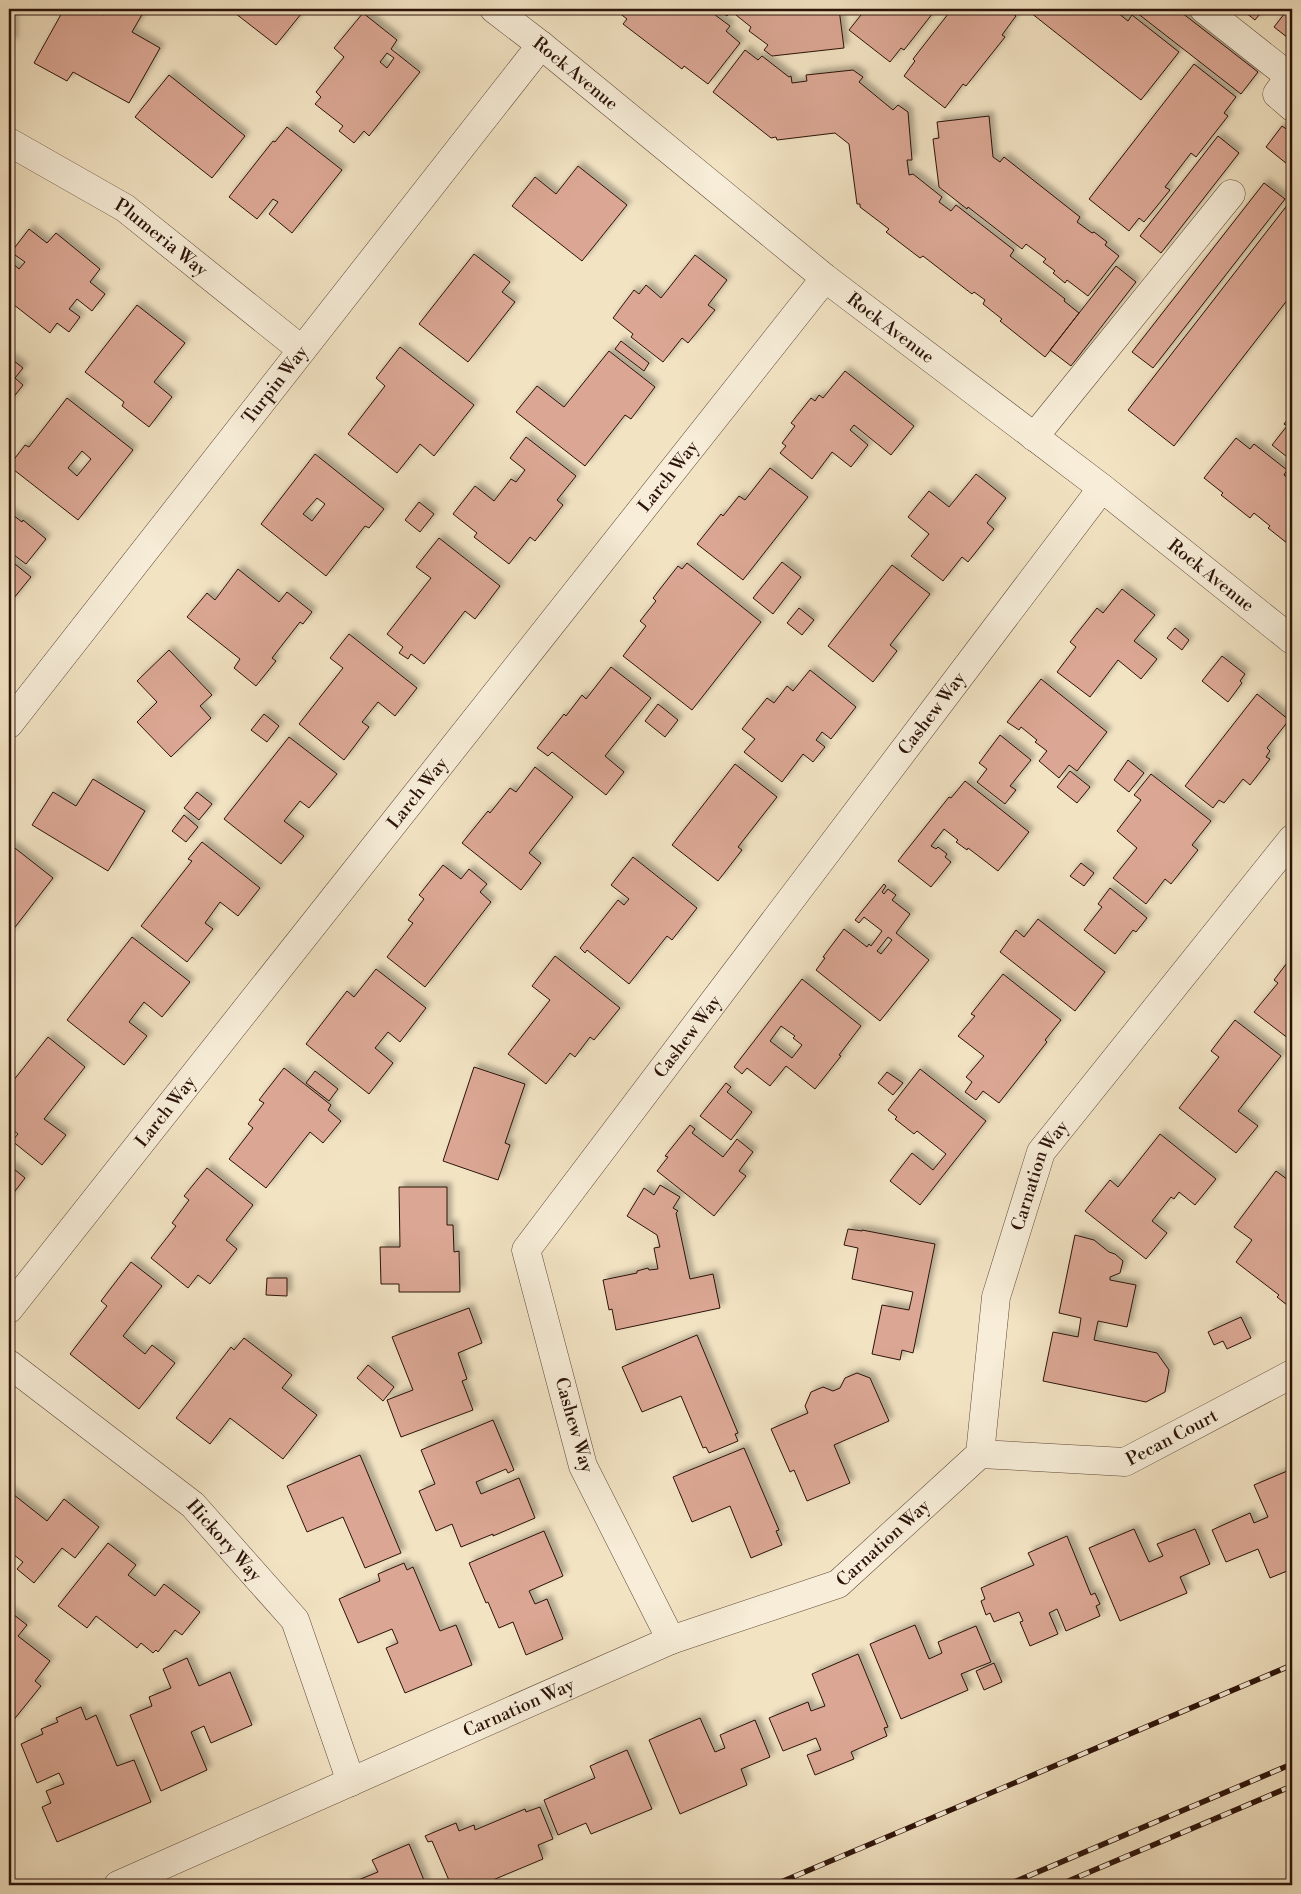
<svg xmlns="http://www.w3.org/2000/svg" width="1301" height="1894" font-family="'Libre Bodoni',serif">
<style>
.building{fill:#dba794;stroke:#2c130a;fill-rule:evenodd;filter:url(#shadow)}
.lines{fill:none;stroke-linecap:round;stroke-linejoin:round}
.minor-casing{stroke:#5e4738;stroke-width:29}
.minor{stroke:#f7edd8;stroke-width:28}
.rail-casing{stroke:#2c130a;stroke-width:5.5}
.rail{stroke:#f7edd8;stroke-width:4;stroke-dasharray:11;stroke-linecap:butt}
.labels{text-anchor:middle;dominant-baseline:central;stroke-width:4;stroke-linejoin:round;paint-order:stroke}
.street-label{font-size:18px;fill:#2c130a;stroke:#f7edd8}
</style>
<defs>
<filter id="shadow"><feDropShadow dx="4.5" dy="-4.5" stdDeviation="2.5" flood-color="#0004"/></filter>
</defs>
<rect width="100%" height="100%" fill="#f2e3c3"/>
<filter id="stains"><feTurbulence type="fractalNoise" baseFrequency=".004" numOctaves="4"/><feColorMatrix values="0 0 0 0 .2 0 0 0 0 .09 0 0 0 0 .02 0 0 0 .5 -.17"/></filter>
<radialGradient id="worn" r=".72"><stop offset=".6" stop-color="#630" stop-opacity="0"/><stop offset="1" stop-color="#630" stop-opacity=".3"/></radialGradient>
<path class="building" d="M9 9H13V43H9Z
M64 9H92L104 15 107 9H139L144 11 132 32 160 48 129 103 73 72 67 81 34 63Z
M233 9H305L276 45 231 10Z
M614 9H707L730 26 726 31 740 43 708 84 684 66 682 69 623 24 627 19Z
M717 9H839L844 48 772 56 764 50 768 45 749 31 751 27 731 11 727 16Z
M863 9H936L904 50 901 48 890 62 849 30 861 15 859 13Z
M952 9H1007L1016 16 1002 35 1005 37 966 86 963 84 945 108 904 76 915 61 913 59Z
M1026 9H1113L1128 21 1132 15 1179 52 1141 100Z
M1132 9H1177L1258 72 1241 94Z
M1241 9H1264L1255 20Z
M1288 9H1292V41L1274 27Z
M363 13 397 40 391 49 420 72 369 136 364 131 354 143 339 131 343 126 315 104 321 97 316 92 344 57 334 48ZM387 53 394 58 387 68 380 62Z
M745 50 758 60 762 56 789 77 791 76 792 83 807 81 806 75 853 70 863 77 859 82 893 110 898 105 908 112 912 160H907L909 175 913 174 942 197 939 202 951 211 956 205 1014 250 1010 256 1065 299 1064 301 1079 313 1045 357 1000 321 1002 319 983 304 985 300 974 292 972 294 923 256 920 258 886 232 889 229 860 207V204H857L849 144 835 133 777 140 776 137 771 138 713 92Z
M1194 64 1236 97 1224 113 1228 116 1196 157 1191 153 1165 187 1170 190 1144 222 1139 218 1129 231 1089 199Z
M169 75 245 136 212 178 135 117Z
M989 116 993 157 1000 162 1004 157 1080 217 1077 222 1092 233 1094 232 1107 242 1105 245 1119 256 1088 296 1067 280 1065 283 1053 273 1055 271 1043 262 1046 259 1026 244 1022 249 968 207 967 209 939 187 933 139 939 138 937 122Z
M1282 126 1292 133V168L1266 147Z
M287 127 342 170 292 233 269 214 278 202 273 199 257 219 229 197 273 141 275 142Z
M1218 136 1239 153 1161 253 1140 236Z
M578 166 627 205 582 261 512 206 535 177 556 194Z
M1264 183 1285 199 1153 368 1132 352Z
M1292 199V294L1174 446 1128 410Z
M29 229 47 243 56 233 100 269 90 282 105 294 92 311 77 299 69 309 80 317 69 332 57 323 50 333 9 301V255ZM15 255 25 262 19 269 10 261Z
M474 254 510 282 502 292 515 302 468 362 419 324Z
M695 255 727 280 708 305 715 310 688 343 682 338 663 362 631 337 633 334 613 318 634 290 639 294 646 285 661 298Z
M1116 266 1136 282 1071 366 1050 350Z
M137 305 185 343 154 382 172 397 149 427 122 406 124 402 85 372Z
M621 341 649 363 644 371 615 349Z
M400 347 474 405 434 456 420 444 397 473 348 434 385 386 376 378Z
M609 351 655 387 631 419 625 415 585 466 516 412 537 386 564 407Z
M9 357 23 368 15 378 23 385 9 403Z
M845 371 914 426 891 455 854 425 850 430 868 445 851 467 832 452 812 479 780 453 786 446 782 443 795 426 791 423 811 398 815 401 819 395 823 398Z
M67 398 133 450 78 520 9 466 25 445 29 447ZM82 451 91 459 77 476 68 468Z
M1292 414V461L1272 445 1287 426 1284 424Z
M526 437 576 476 557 500 563 505 535 541 530 537 509 564 474 537 477 533 453 514 475 486 494 501 511 479 516 482 525 470 510 458Z
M1236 438 1250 449 1254 444 1287 470 1284 475 1292 481V547L1268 528 1270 526 1254 513 1250 518 1221 495 1223 493 1204 478Z
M315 454 384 509 369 528 365 526 326 576 261 524ZM317 498 325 504 312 521 303 514Z
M770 468 808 497 743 580 697 544 721 514 723 516 739 496 745 500Z
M976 474 1006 498 987 523 994 529 968 562 962 557 943 581 911 556 929 534 908 517 929 491 949 507Z
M419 502 434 514 420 532 405 520Z
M9 512 22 522 23 520 46 539 26 564 14 555 10 560 31 577 9 604Z
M439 538 500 586 475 619 465 611 424 664 411 654 408 659 399 653 403 647 387 634 431 578 416 567Z
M782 562 801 577 773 614 753 598Z
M687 563 761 622 692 710 623 656 646 626 640 621 656 601 653 598 678 566 682 569Z
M892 565 930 594 890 645 897 651 873 682 828 646Z
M238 569 279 602 287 592 312 612 303 624 300 622 272 658 276 661 256 686 234 668 240 659 187 617 207 593 215 600Z
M1122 589 1155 615 1134 641 1157 659 1141 679 1118 660 1090 697 1057 672 1076 647 1070 642 1097 608 1103 613Z
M799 608 814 620 802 635 787 623Z
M1175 628 1189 640 1182 650 1167 638Z
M349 634 417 688 395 716 378 702 362 722 369 727 344 760 299 724 343 668 330 658Z
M169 650 212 695 200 706 211 718 171 757 137 722 157 702 137 681Z
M1222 656 1245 674 1240 681 1242 683 1228 702 1202 681Z
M611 667 651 698 605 756 624 772 606 795 552 752 548 756 537 748 564 714 566 716 582 695 586 699Z
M810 670 856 707 831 739 822 732 816 740 825 747 813 762 803 754 782 782 744 752 755 739 742 729 767 698 774 703 787 686 793 691Z
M1041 679 1107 732 1077 771 1069 765 1059 778 1039 761 1047 751 1035 742 1037 740 1021 727 1019 730 1007 722Z
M1257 694 1289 720 1267 748 1270 751 1266 757 1270 759 1250 785 1243 779 1224 803 1219 800 1213 808 1185 786Z
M658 704 678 720 665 737 645 721Z
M264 714 279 726 267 742 251 730Z
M1000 735 1031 760 1010 786 1016 790 1005 804 977 782 987 769 979 763Z
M289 737 337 774 309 808 300 801 284 821 304 836 281 864 224 819Z
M1128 760 1144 773 1129 792 1114 780Z
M735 764 777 797 738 847 742 850 718 881 672 845Z
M535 767 573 797 529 853 541 863 521 890 462 843 488 811 490 813 510 788 516 792Z
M1070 771 1090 787 1077 803 1057 787Z
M1151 774 1211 821 1192 845 1198 850 1171 884 1165 879 1146 904 1113 878 1137 848 1117 831 1141 800 1134 795Z
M93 779 145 811 108 871 32 825 53 792 76 806Z
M965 781 1029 832 998 871 968 848 967 850 956 842 958 840 944 829 931 846 936 849 938 847 947 854 945 857 951 862 931 887 898 861 949 797 951 798Z
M197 792 212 804 199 820 184 808Z
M184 815 198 827 186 842 172 831Z
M202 842 260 888 238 916 220 902 205 923 213 929 187 962 141 926 192 861 188 859Z
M11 845 53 878 9 935V848Z
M633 857 697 908 672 940 667 936 629 984 587 950 585 953 580 948 618 900 624 905 629 899 611 885Z
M1081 863 1094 873 1084 886 1070 876Z
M443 865 461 879 469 869 487 884 480 892 491 902 425 987 387 957 413 923 408 920 424 899 419 895Z
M884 884 886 886 882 892 884 894 888 889 896 895 892 900 910 914 896 933 929 960 880 1021 816 970 825 958 823 957 844 929 867 947 869 944 871 946 882 931 864 917 859 923 855 920ZM888 937 892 940 881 954 877 951Z
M1110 888 1147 918 1136 932 1133 930 1115 954 1084 930 1102 907 1098 904Z
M1038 919 1105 972 1075 1011 1000 952 1016 930 1024 937Z
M132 937 190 982 162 1017 144 1002 129 1022 147 1036 124 1065 67 1020Z
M1292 948V1046L1287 1042 1289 1039 1254 1012 1278 983 1274 980 1290 959 1286 956Z
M555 956 620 1008 594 1040 590 1037 575 1057 570 1053 546 1084 508 1054 550 1000 532 986Z
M376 969 426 1008 400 1042 388 1032 375 1048 393 1063 369 1094 306 1044 347 991 354 997Z
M1003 974 1061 1020 1045 1040 1047 1042 999 1103 983 1091 976 1100 965 1092 972 1082 966 1077 984 1056 958 1036 975 1016 971 1014Z
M802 979 861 1026 839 1055 841 1056 815 1089 786 1066 770 1086 747 1068 742 1074 734 1067ZM781 1026 795 1036 793 1038 802 1045 792 1058 770 1041Z
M1235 1020 1281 1056 1238 1111 1258 1126 1236 1153 1179 1108 1219 1057 1211 1051Z
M48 1037 85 1067 44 1119 66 1135 42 1165 12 1141 18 1134 9 1127V1086Z
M474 1067 525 1084 505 1143 510 1145 498 1180 443 1161Z
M284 1068 331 1105 328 1110 341 1121 323 1143 310 1132 266 1188 229 1159 253 1128 248 1124 264 1103 259 1100Z
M920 1069 986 1121 920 1205 890 1181 912 1153 933 1170 946 1154 917 1131 914 1134 895 1119 897 1117 888 1110Z
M315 1071 338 1089 329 1101 306 1083Z
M887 1072 903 1083 893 1095 878 1083Z
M726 1083 731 1087 727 1092 752 1112 731 1140 700 1116Z
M690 1125 695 1129 692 1133 723 1157 737 1139 753 1152 739 1171 746 1176 714 1216 657 1171 668 1157 665 1156Z
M1160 1134 1216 1179 1195 1205 1179 1192 1174 1199 1171 1197 1152 1221 1167 1233 1146 1259 1085 1211 1110 1180 1118 1187Z
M9 1165 25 1178 9 1199Z
M207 1168 253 1205 226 1240 237 1249 210 1284 198 1275 188 1288 151 1258 176 1226 172 1223 189 1200 184 1196Z
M1276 1171 1292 1183V1309L1277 1297 1279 1295 1236 1262 1252 1240 1234 1227Z
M660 1185 680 1197 673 1208 678 1211 676 1213 690 1279 713 1274 720 1308 616 1330 612 1309 609 1310 603 1280 637 1273V1271L648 1268 649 1270 658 1269 654 1248 660 1247 657 1235 627 1216 644 1188 654 1195Z
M399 1187H447V1225H453L454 1252 459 1251 460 1292H399V1284H381L380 1247H400Z
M848 1229 862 1231V1230L935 1244 913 1353 902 1350 900 1360 872 1354 882 1305 909 1310 913 1292 852 1279 858 1248 844 1245Z
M1075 1235 1094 1240 1109 1252 1115 1254 1123 1261 1120 1273 1110 1277V1280L1136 1285 1127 1327 1098 1321 1094 1340 1157 1353 1169 1370 1165 1392 1146 1402 1043 1381 1053 1332 1078 1337 1081 1318 1059 1313Z
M131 1262 162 1286 123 1336 145 1354 152 1345 175 1363 139 1409 70 1354 107 1306 101 1301Z
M267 1278H287V1296L266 1295Z
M469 1308 482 1343 458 1353 467 1379 462 1381 473 1410 401 1437 387 1400 413 1390 392 1337Z
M1241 1317 1251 1338 1227 1349 1223 1341 1214 1345 1208 1332Z
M697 1335 738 1433 735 1434 738 1441 709 1453 706 1447 703 1448 681 1396 642 1412 622 1367Z
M244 1338 292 1375 282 1388 317 1415 283 1459 230 1418 210 1444 176 1418 231 1347 234 1350Z
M368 1365 394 1387 383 1401 357 1378Z
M857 1373 870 1378 889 1421 834 1445 850 1483 807 1501 794 1470 790 1472 771 1429 808 1413 805 1406 811 1392 823 1387 833 1391 840 1388 845 1378Z
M493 1420 514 1470 508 1473 506 1469 476 1482 481 1494 519 1478 535 1518 493 1536V1534L461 1547 452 1524 436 1531 419 1491 435 1484 421 1450Z
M744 1448 779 1530 776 1531 782 1545 751 1558 730 1506 692 1522 673 1477Z
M360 1455 401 1553 365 1568 343 1517 307 1532 287 1486Z
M1292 1469V1569L1270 1578 1258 1549 1226 1562 1212 1530 1250 1513 1254 1523 1268 1517 1254 1485Z
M9 1491 47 1521 64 1499 99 1527 75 1558 62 1548 34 1583 17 1569 23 1562 9 1551Z
M1134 1529 1149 1562 1163 1556 1157 1544 1195 1529 1210 1564 1180 1577 1187 1593 1120 1621 1089 1548Z
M544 1531 563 1576 529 1591 535 1604 547 1599 563 1639 526 1655 513 1622 499 1628 488 1602 486 1603 469 1563Z
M1067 1536 1091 1595 1095 1593 1100 1604 1096 1606 1100 1616 1066 1631 1057 1609 1049 1613 1058 1634 1030 1646 1020 1622 1023 1621 1019 1612 994 1622 990 1613 986 1615 981 1601 985 1599 981 1588 1034 1565 1028 1553Z
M108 1543 136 1565 128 1575 155 1596 164 1584 200 1612 182 1635 175 1630 158 1652 156 1650 153 1653 141 1643 137 1648 96 1616 87 1628 58 1606Z
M404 1563 407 1570 413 1567 440 1631 456 1625 472 1665 405 1693 386 1648 398 1643 392 1629 358 1643 339 1599 380 1581 378 1574Z
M9 1611 27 1625 18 1636 50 1661 35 1681 41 1686 12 1722 9 1720Z
M915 1625 929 1659 942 1653 938 1642 976 1626 991 1662 961 1674 968 1690 901 1719 870 1644Z
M858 1654 888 1727 884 1728 887 1736 851 1752 854 1759 815 1775 807 1755 821 1750 816 1738 783 1751 769 1718 808 1702 811 1711 825 1706 812 1674Z
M187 1658 199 1686 230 1672 252 1725 211 1743 204 1726 191 1732 207 1770 161 1791 130 1715 152 1706 149 1697 171 1688 163 1669Z
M994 1663 1002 1682 984 1690 976 1671Z
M81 1707 86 1720 96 1715 117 1766 134 1760 151 1802 57 1842 42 1807 51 1803 46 1791 64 1784 59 1773 37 1783 21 1744 43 1734 41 1729 58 1722 56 1718Z
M700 1718 715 1752 725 1748 720 1735 755 1720 770 1757 741 1769 747 1785 680 1814 649 1740Z
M627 1750 652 1809 591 1834 586 1823 558 1835 544 1800 595 1778 590 1766Z
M540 1807 553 1839 538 1845 543 1859 481 1885H451L432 1841 428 1842 425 1836 456 1823 459 1831 474 1825 475 1830 525 1809 526 1812Z
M409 1844 426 1885H346L378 1872 372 1860Z"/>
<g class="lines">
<g class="minor-casing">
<g id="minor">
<path id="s1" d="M494 9 541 45 825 278 1102 488 1292 640"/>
<path d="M1204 9 1290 77"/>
<path d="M1292 73 1277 94 1292 107"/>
<path id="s2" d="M9 142 125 208 302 350"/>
<path d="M1034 437 1231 194"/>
<path id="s3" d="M9 724 541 45"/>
<path id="s4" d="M9 1309 825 278"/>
<path id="s5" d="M9 1364 193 1505 295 1620 351 1782"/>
<path id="s6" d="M980 1454 1125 1462 1292 1374"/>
<path id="s7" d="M671 1640 583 1466 526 1250 1102 488"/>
<path id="s8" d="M118 1885 671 1640 838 1584 980 1454 996 1297 1041 1152 1292 839"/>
</g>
</g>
<use href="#minor" class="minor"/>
<g class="rail-casing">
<path id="rail" d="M774 1885 1292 1665
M1007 1885 1292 1764
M1059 1885 1292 1786"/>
</g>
<use href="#rail" class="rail"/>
</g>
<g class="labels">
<g class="street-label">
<text stroke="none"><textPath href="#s1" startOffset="104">Rock Avenue</textPath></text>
<text stroke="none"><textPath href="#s2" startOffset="180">Plumeria Way</textPath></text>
<text stroke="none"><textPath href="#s1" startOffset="509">Rock Avenue</textPath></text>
<text stroke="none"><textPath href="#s3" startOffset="431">Turpin Way</textPath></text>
<text stroke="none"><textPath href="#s4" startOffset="1062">Larch Way</textPath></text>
<text stroke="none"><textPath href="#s1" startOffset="914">Rock Avenue</textPath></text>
<text stroke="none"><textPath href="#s7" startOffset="1091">Cashew Way</textPath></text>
<text stroke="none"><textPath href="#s4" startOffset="658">Larch Way</textPath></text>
<text stroke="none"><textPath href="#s7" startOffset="686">Cashew Way</textPath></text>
<text stroke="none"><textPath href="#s4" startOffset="252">Larch Way</textPath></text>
<text stroke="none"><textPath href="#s8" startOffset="1261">Carnation Way</textPath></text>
<text transform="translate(574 1425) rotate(74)">Cashew Way</text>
<text stroke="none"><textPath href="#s6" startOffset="198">Pecan Court</textPath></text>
<text stroke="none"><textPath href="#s5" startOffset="279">Hickory Way</textPath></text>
<text stroke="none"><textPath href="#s8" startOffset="842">Carnation Way</textPath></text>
<text stroke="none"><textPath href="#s8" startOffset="438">Carnation Way</textPath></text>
</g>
</g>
<rect width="1301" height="1894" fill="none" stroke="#f2e3c3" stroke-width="30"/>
<rect x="10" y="10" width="1281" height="1874" fill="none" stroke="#2c130a" stroke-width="2.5"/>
<rect x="15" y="15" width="1271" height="1864" fill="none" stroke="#2c130a"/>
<rect width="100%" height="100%" filter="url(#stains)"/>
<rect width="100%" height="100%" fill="url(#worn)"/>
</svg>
